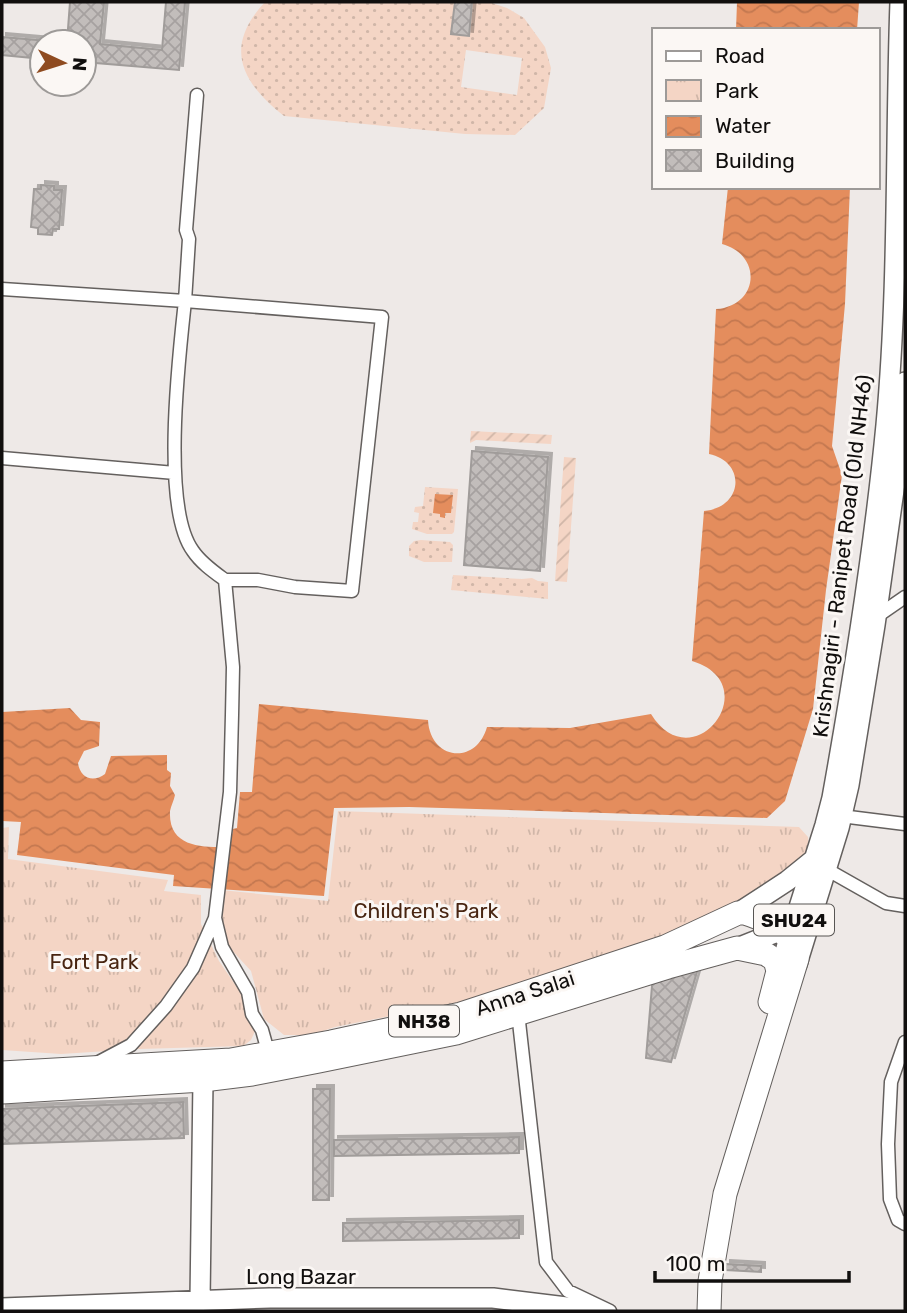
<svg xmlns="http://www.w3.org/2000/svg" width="907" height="1313" font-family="Rubik,sans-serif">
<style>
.grass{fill:url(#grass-dots);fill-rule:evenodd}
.park{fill:url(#park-tufts)}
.garden{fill:url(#garden-furrows)}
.water{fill:url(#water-waves)}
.building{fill:url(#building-cross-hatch);stroke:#a09c9a;stroke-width:2;filter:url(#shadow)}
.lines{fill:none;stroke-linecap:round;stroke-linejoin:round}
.street-casing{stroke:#64605e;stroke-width:15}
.primary-casing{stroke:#64605e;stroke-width:22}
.highway-casing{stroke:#64605e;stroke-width:25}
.street{stroke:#fff;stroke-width:12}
.primary{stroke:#fff;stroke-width:19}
.highway{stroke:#fff;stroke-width:23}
.labels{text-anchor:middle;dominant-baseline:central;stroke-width:6;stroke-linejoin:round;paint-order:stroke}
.shield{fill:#fbf7f4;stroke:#575553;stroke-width:2}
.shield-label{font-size:19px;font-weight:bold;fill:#110f0e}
.street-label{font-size:21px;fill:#110f0e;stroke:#fbf7f4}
.park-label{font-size:21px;fill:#482511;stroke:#fbf7f4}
</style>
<defs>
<pattern id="grass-dots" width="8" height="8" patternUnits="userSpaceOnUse" patternTransform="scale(1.75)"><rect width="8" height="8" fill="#f4d5c5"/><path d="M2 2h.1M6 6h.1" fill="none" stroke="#d0b6a8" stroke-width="1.8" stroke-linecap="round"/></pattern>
<pattern id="park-tufts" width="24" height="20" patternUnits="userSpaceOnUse" patternTransform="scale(1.75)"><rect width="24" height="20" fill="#f4d5c5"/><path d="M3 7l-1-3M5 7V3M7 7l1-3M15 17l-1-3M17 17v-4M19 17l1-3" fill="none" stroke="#d0b6a8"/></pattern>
<pattern id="garden-furrows" width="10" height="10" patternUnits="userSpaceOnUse" patternTransform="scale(1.75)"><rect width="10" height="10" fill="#f4d5c5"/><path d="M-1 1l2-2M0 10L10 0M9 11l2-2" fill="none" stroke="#d0b6a8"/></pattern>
<pattern id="water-waves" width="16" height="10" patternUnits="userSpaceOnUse" patternTransform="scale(1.75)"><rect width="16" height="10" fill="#e48d5d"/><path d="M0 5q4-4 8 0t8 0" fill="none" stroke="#c37850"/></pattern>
<pattern id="building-cross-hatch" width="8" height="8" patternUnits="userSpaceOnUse" patternTransform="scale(1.75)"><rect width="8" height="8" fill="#c2bdbb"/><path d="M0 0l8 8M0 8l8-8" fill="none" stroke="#a6a1a0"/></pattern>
<filter id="shadow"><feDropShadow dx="4" dy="-4" stdDeviation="0" flood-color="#0004"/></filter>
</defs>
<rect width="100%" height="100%" fill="#eee9e7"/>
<path class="grass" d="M265 2H455L451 34 468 36 472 2H489L507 8 524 18 545 47 551 68 544 108 515 135 465 134 284 116C241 82 223 47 265 2ZM466 50 522 58 517 95 461 87Z
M425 487 458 489 454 532 452 534H427L412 529 413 522H418L419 513 414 512 415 507 423 506Z
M421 540 450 542 453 545 452 562H424L409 556V546L414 541Z
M453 575 522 579 532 578 538 581 548 582V599L451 590Z"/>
<path class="park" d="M338 811 799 827 808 837 809 848 803 862 750 894 696 922 598 960 460 1002 335 1027 311 1035H284L264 1019 251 971 229 947 220 919 221 890 328 901Z
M9 827 8 859 168 880 164 891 201 895V924L219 961 243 996 255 1031 251 1040 243 1046 139 1049 61 1054 2 1050V828Z"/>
<path class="garden" d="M471 431 552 435 551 444 476 440 470 443Z
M564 457 576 458 567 582 555 581Z"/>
<path class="water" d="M737 2H859L857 30H736Z
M728 187H850L845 304 832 446 842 475 826 590 813 709 785 801 767 818 409 807 334 808 324 896 173 886 174 875 17 855 21 822 2 821V712L70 708 81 720 100 722 99 746 84 751 78 763C80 778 93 783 105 774L111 756 167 755V770L171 773 170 786 175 795C174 800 171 806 170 811 168 849 205 847 230 847L233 829 237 828 240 792H252L259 704 428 720C430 760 476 766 487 727L570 728 651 714C693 782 768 684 692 661L704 511C743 508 747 462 709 454L716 309C759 306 763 255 722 244Z
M435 494 453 495 451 513H445V518L440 517V514L433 513Z"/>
<path class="building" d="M70 2H104L100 44 162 50 166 2H185L179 70 84 62V42H67Z
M455 2H472L469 36 451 34Z
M2 37 60 42H42V59L2 55Z
M41 185 54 186V190H62L59 229H53L52 235 38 234V228L31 227 34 189H41Z
M472 451 548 457 540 571 464 565Z
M700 961 671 1062 646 1058 653 974Z
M313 1089H330L329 1200H313Z
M183 1102 184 1138 2 1144V1109Z
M519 1137V1153L334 1156V1140Z
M519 1220V1238L343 1241V1223Z
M726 1264 761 1266V1272L726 1270Z"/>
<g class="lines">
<g class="street-casing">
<path id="street" d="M2 289 185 301 189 239 186 230 197 95
M2 458 175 473
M876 617 905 597
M841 816 905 824
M826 869 886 903 905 906
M215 918 222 947 248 992 252 1014 262 1030 269 1055
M518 1013 546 1262 568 1291 610 1311
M905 1042 891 1082 888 1144 890 1199 898 1220 905 1224
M97 1063 131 1045 166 1006 193 968 215 918 230 792 232 715 233 667 225 580H258L295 587 352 591 382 317 185 301C179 356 161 508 193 551 201 563 214 572 225 580"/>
</g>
<g class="primary-casing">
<path id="primary" d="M738 913 787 881 813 860
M737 948 780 931 789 924
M786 948 825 825 832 798C854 675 874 550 886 425 899 285 895 143 900 2
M797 964 839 828 849 785 875 625 897 469 905 382
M200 1300 203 1080
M2 1308 270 1298H493L599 1311"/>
</g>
<g class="highway-casing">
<path id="highway" d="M2 1073 231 1060 331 1042 461 1014 665 947 738 913H745C767 920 796 934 797 959L725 1194 710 1281 709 1311
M2 1092 203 1080 252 1074 319 1061 456 1033 668 967 737 948 766 954 775 960 778 971 770 1002"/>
</g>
<use href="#street" class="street"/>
<use href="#primary" class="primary"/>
<use href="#highway" class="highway"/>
</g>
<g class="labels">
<g class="shield">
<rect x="754" y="904.5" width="80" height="31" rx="5"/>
<rect x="389" y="1005.5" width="70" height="31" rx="5"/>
</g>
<g class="shield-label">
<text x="794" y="920">SHU24</text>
<text x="424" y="1021">NH38</text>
</g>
<g class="street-label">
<text transform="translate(842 556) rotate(-83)">Krishnagiri - Ranipet Road (Old NH46)</text>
<text transform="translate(525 993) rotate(-18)">Anna Salai</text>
<text x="301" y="1276">Long Bazar</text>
</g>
<g class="park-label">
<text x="426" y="910">Children's Park</text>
<text x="94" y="961">Fort Park</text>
</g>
</g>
<rect width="907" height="1313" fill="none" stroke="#110f0e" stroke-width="7"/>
<rect x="652" y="28" width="228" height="161" fill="#fbf7f4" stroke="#9d9a98" stroke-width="2"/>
<rect x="666" y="51" width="35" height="10" fill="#ffffff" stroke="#9d9a98" stroke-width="2"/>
<text x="715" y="63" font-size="21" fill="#110f0e">Road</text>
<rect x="666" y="80" width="35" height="21" fill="url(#park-tufts)" stroke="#9d9a98" stroke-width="2"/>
<text x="715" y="98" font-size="21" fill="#110f0e">Park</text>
<rect x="666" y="116" width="35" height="21" fill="url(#water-waves)" stroke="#9d9a98" stroke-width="2"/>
<text x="715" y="133" font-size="21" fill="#110f0e">Water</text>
<rect x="666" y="150" width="35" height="21" fill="url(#building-cross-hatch)" stroke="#9d9a98" stroke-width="2"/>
<text x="715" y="168" font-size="21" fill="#110f0e">Building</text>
<g transform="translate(63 63) rotate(94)"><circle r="33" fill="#fbf7f4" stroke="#9d9a98" stroke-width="2"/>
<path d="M0-5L12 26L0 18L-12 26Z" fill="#8f4b20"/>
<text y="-10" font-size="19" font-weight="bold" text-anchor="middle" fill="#110f0e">N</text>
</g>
<path d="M655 1271v10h194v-10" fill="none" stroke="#110f0e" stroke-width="3.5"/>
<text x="666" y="1271" font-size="21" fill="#110f0e" stroke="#fbf7f4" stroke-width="5" paint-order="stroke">100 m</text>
</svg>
